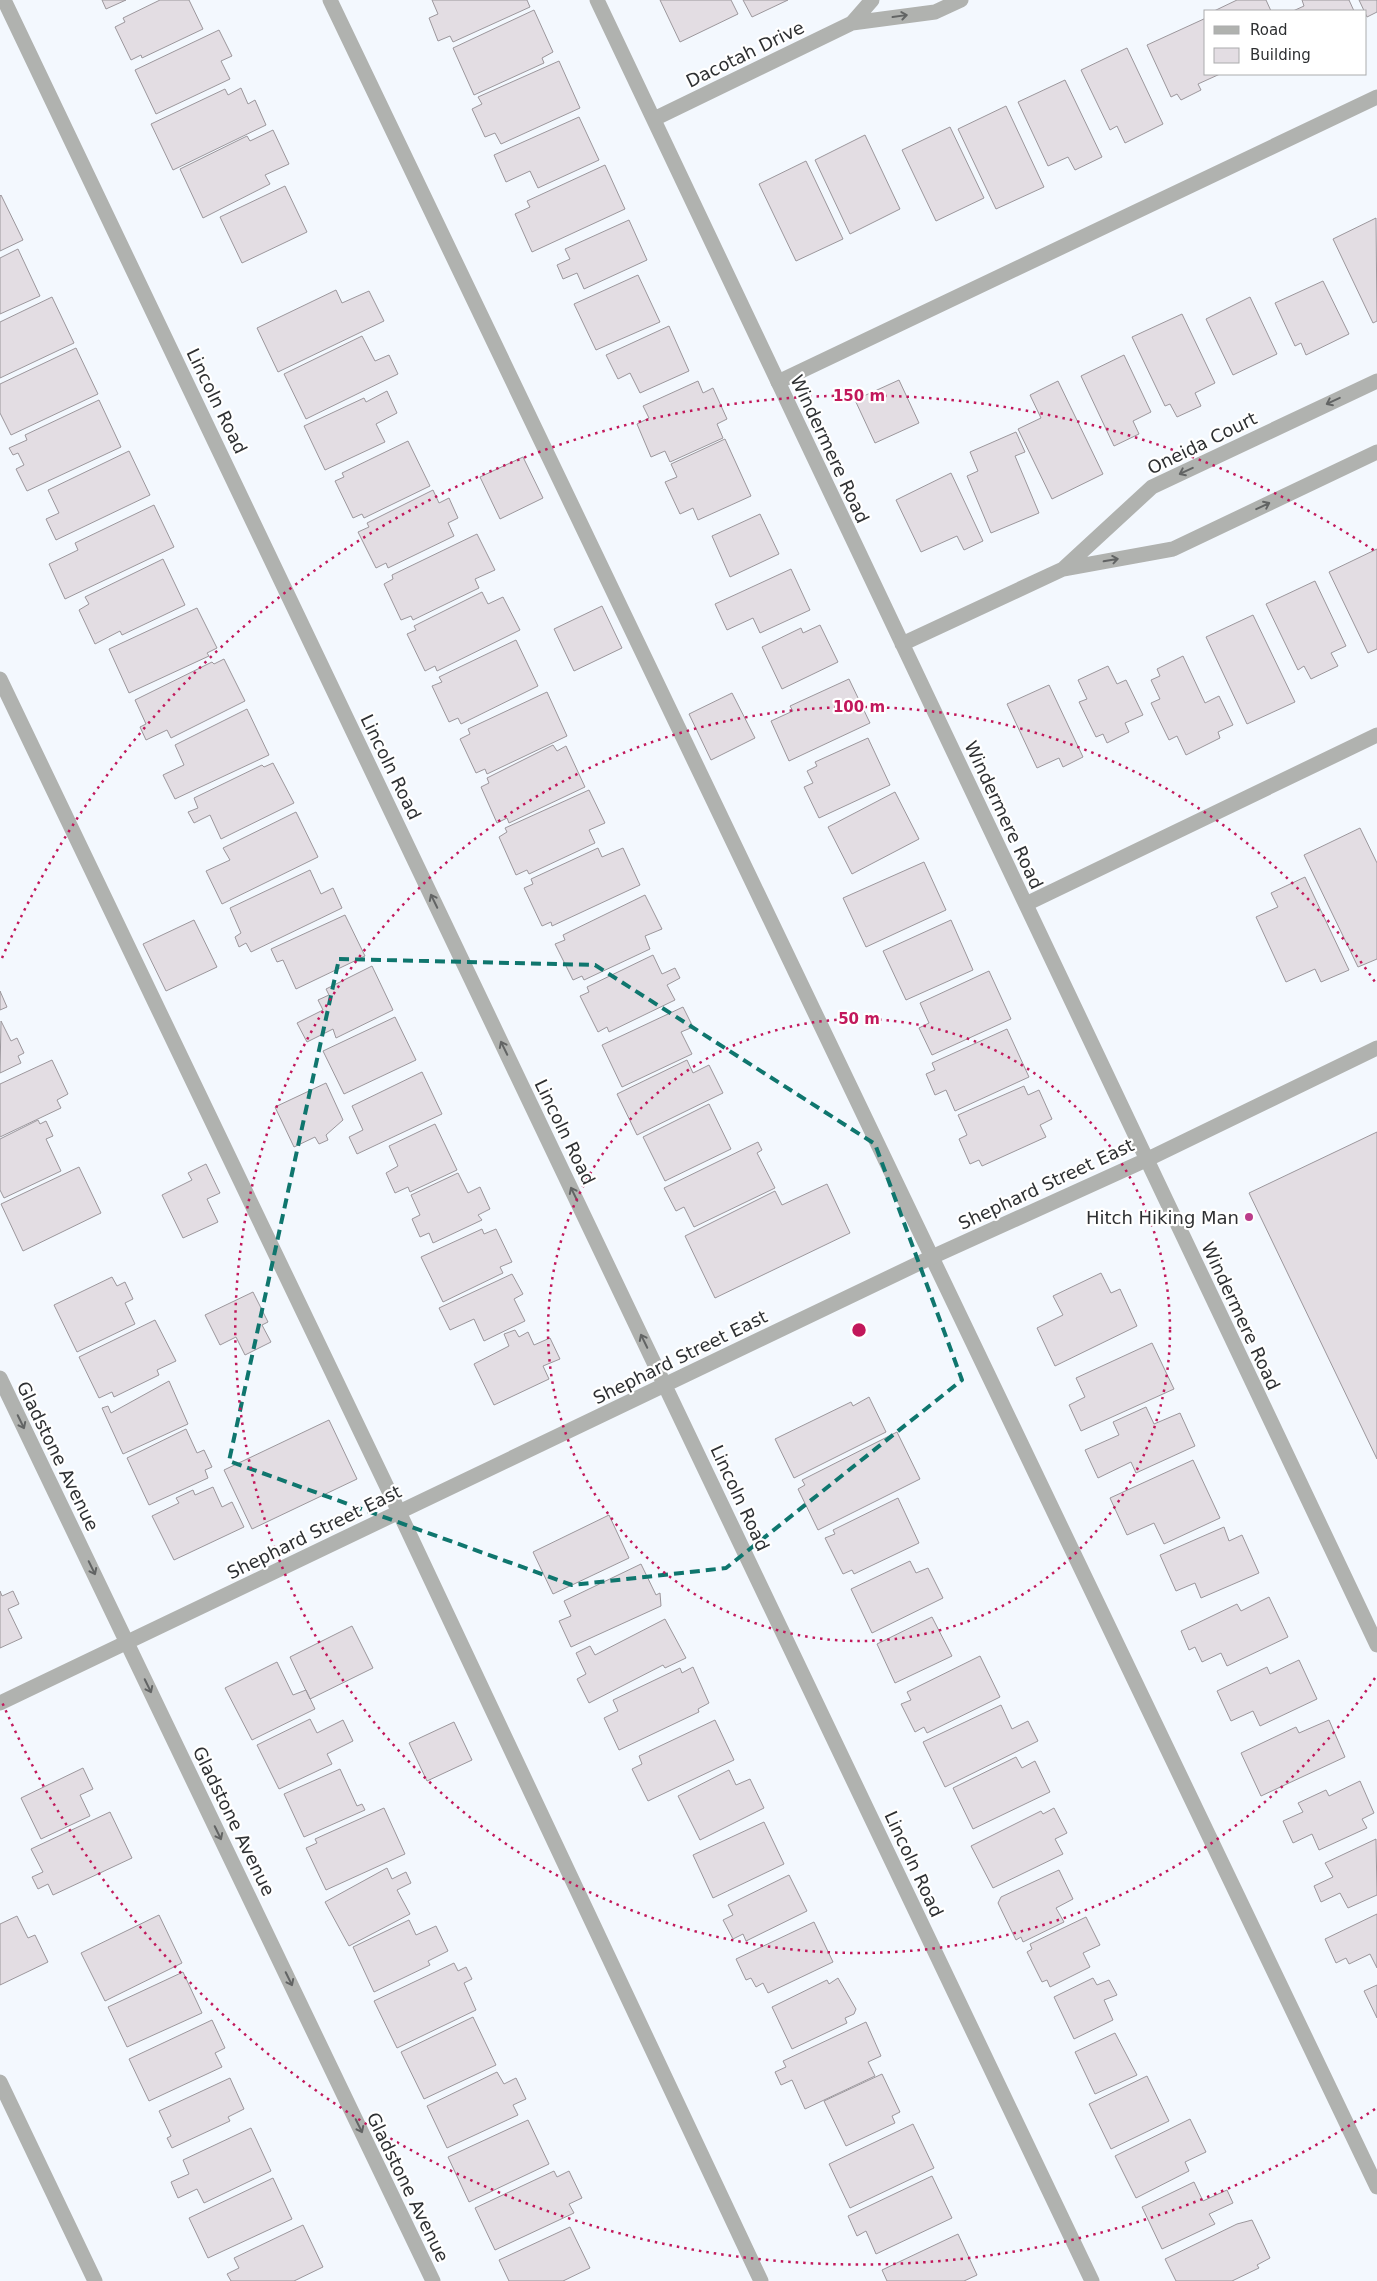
<svg xmlns="http://www.w3.org/2000/svg" width="1377" height="2281" font-family="'DejaVu Sans',sans-serif">
<style>
.building{fill:#e3dde3;stroke:#9c979c}
.lines{fill:none;stroke-linecap:round;stroke-linejoin:round}
.service{stroke:#b0b2af;stroke-width:15}
.minor{stroke:#b0b2af;stroke-width:15}
.oneway{stroke:#626464}
.marked{fill:none;stroke:#0f766e;stroke-width:4;stroke-dasharray:10 6;stroke-linejoin:round}
.ring{fill:none;stroke:#c2185b;stroke-width:2.5;stroke-dasharray:2.5 5}
.poi-dot{fill:#bb3d8b;stroke:#fff;stroke-width:2}
.labels{text-anchor:middle;dominant-baseline:central;stroke-width:4.5;stroke-linejoin:round;paint-order:stroke}
.street-label{font-size:18px;fill:#2e3032;stroke:#fff}
.poi-label{font-size:18px;fill:#2e3032;stroke:#fff;text-anchor:end}
.centre{fill:#c2185b;stroke:#fff;stroke-width:2.5}
.ring-label{font-size:15px;text-anchor:middle;font-weight:bold;fill:#c2185b;stroke:#fff;stroke-width:4.5;stroke-linejoin:round;paint-order:stroke}
</style>
<rect width="100%" height="100%" fill="#f3f8fe"/>
<path class="building" d="M102 0H126L106 9Z
M160 0H189L203 29 142 58 141 55 131 60 115 27 125 22 123 18Z
M432 0H527L530 7 453 42 450 36 438 41 429 18 438 14Z
M660 0H731L738 14 680 42Z
M743 0H788L752 17Z
M1237 0H1266L1271 11H1214Z
M1302 0H1349L1354 11H1293L1304 6Z
M1359 0H1377V12L1367 17Z
M534 10 553 52 542 58 544 63 474 95 453 48Z
M1206 18V74H1220L1198 84 1201 90 1181 100 1177 94 1171 97 1147 45Z
M219 30 232 56 221 61 230 79 156 114 135 70Z
M1127 48 1163 124 1125 143 1117 126 1110 130 1081 70Z
M559 61 580 108 501 144 495 133 485 137 472 109 482 104 478 97Z
M1065 80 1102 157 1075 170 1068 157 1048 166 1018 102Z
M241 88 248 104 255 100 266 125 173 170 151 124 225 89 228 95Z
M1006 106 1044 187 996 209 958 129Z
M579 117 599 160 538 188 530 171 506 182 494 155Z
M950 127 984 198 936 221 902 150Z
M273 130 289 164 265 175 270 184 203 218 180 169 247 136 250 141Z
M865 135 900 209 850 234 815 160Z
M806 161 843 239 796 261 759 184Z
M605 165 625 209 532 252 515 214 530 207 527 201Z
M285 186 307 232 242 263 220 217Z
M1 195 23 240 0 251V196Z
M1376 218 1377 321 1373 323 1333 239Z
M629 220 647 260 584 289 577 273 563 279 557 265 570 259 565 249Z
M18 249 40 296 0 314V258Z
M638 275 660 322 596 350 574 304Z
M1323 281 1349 334 1306 355 1301 343 1295 346 1275 303Z
M336 290 342 303 369 291 384 321 278 372 257 328Z
M52 297 74 343 0 378V322Z
M1250 297 1277 354 1233 375 1206 319Z
M1182 314 1215 383 1195 393 1201 406 1177 417 1170 404 1165 406 1132 337Z
M669 326 689 371 640 393 630 373 618 379 606 355Z
M362 336 375 361 389 355 398 374 306 419 284 374Z
M76 348 98 394 11 435 0 413V384Z
M1124 355 1151 412 1133 421 1139 434 1114 446 1081 376Z
M899 380 919 423 875 443 855 400Z
M698 381 703 393 713 388 727 419 717 424 723 438 670 462 665 451 651 457 637 424 649 418 643 406Z
M1058 381 1103 474 1052 499 1018 429 1041 418 1030 395Z
M387 391 397 413 376 424 385 442 325 470 304 426 364 398 366 402Z
M99 400 121 447 27 491 16 469 24 465 18 453 13 455 9 448 27 440 25 435Z
M1016 432 1025 452 1015 456 1039 513 991 533 967 476 978 471 970 452Z
M725 439 751 496 698 520 693 508 680 514 665 482 677 477 671 464Z
M408 441 430 486 364 518 362 514 353 518 335 481 344 477 342 473Z
M129 451 150 495 56 540 46 519 59 513 48 490Z
M523 457 543 498 500 519 480 477Z
M951 473 983 541 964 550 957 536 921 552 896 500Z
M433 490 439 503 449 498 458 518 448 523 454 536 388 568 386 563 376 568 358 532 369 527 367 523Z
M154 505 174 547 65 599 49 564 78 550 75 543Z
M760 514 779 554 730 577 712 536Z
M477 534 495 570 475 579 479 588 413 620 411 616 401 620 384 584 393 579 392 575Z
M1377 549V649L1368 653 1329 572Z
M163 559 185 605 122 635 120 631 95 644 79 610 89 604 85 597Z
M791 569 810 610 760 633 753 618 727 630 715 604Z
M1315 581 1346 646 1331 653 1338 666 1311 679 1304 666 1298 670 1266 604Z
M482 592 488 604 503 597 520 630 437 671 435 666 425 671 407 634 416 630 414 626Z
M602 606 622 648 574 671 554 629Z
M197 608 217 648 207 653 209 656 129 693 109 649Z
M1253 615 1295 702 1247 724 1206 637Z
M820 625 838 662 782 689 762 647 801 628 803 633Z
M516 640 538 686 461 724 458 718 449 722 432 686 442 682 439 677Z
M1183 656 1205 703 1219 696 1233 725 1218 732 1220 738 1186 755 1177 736 1169 740 1151 703 1160 699 1151 680 1160 676 1157 669Z
M224 659 245 701 171 738 167 730 146 740 140 727 146 724 135 700 212 662 214 664Z
M1108 666 1117 684 1126 680 1143 715 1125 723 1129 732 1107 743 1103 734 1096 737 1079 702 1087 699 1078 680Z
M849 679 870 723 789 761 771 721 793 711 790 706Z
M1049 685 1083 757 1063 767 1059 758 1037 768 1007 704Z
M547 692 567 736 487 774 485 769 476 773 460 739 470 734 468 729Z
M732 693 755 738 711 760 689 714Z
M247 709 269 755 175 799 163 775 184 765 175 745Z
M868 738 890 785 819 818 804 787 813 783 807 771 817 766 815 762Z
M553 745 557 751 566 746 585 787 509 823 507 818 497 823 481 787 489 783 487 778Z
M273 763 294 803 221 839 210 815 194 823 188 812 198 808 194 798 262 765 264 767Z
M589 790 605 823 589 830 595 843 529 874 527 870 516 875 499 837 507 832 505 828Z
M895 792 919 839 852 874 828 827Z
M296 812 318 857 222 904 206 871 230 860 223 848Z
M1360 828 1377 863V959L1358 967 1304 855Z
M598 848 602 857 623 848 640 885 552 926 551 922 542 926 524 888 533 884 531 879Z
M924 862 946 910 866 947 843 898Z
M310 870 321 894 333 888 342 908 251 952 246 943 239 947 235 937 241 933 230 908Z
M1305 877 1349 970 1321 982 1315 969 1286 982 1256 917 1278 907 1271 893Z
M645 895 662 929 645 936 650 949 584 980 582 976 573 980 555 944 565 940 563 935Z
M345 915 365 956 296 989 283 960 277 962 271 949Z
M194 920 217 967 166 991 143 944Z
M951 920 973 970 906 1000 883 951Z
M653 955 662 974 675 968 680 978 667 985 675 1000 609 1032 607 1027 598 1032 580 996 589 992 587 987Z
M372 966 393 1010 336 1038 333 1029 307 1042 297 1023 323 1010 318 1000 329 995 326 989Z
M989 971 1011 1019 932 1055 919 1028 929 1023 920 1003Z
M0 991 7 1007 0 1010Z
M683 1007 693 1027 681 1032 692 1054 622 1087 602 1045Z
M395 1017 416 1060 344 1094 323 1051Z
M1 1021 11 1041 17 1038 24 1053 18 1056 21 1063 0 1073Z
M1007 1029 1029 1077 955 1111 946 1090 935 1095 926 1074 935 1070 932 1063Z
M52 1060 68 1094 57 1100 61 1108 0 1137V1084Z
M687 1060 693 1073 709 1065 723 1093 637 1135 617 1094Z
M422 1072 442 1114 357 1154 349 1137 363 1130 352 1106Z
M326 1083 343 1120 326 1135 328 1140 319 1144 315 1137 294 1147 275 1107Z
M1024 1086 1028 1095 1039 1090 1052 1119 1040 1125 1046 1137 982 1166 979 1160 970 1164 959 1139 967 1135 958 1115Z
M709 1104 731 1149 665 1181 643 1137Z
M38 1120 40 1124 46 1121 53 1136 46 1139 61 1171 4 1198 0 1190V1139Z
M435 1124 457 1170 410 1192 408 1187 395 1193 386 1173 398 1166 389 1146Z
M1377 1132V1459L1249 1193Z
M758 1142 762 1150 757 1153 775 1188 694 1227 684 1207 676 1211 664 1188Z
M206 1164 220 1193 207 1199 218 1222 183 1238 162 1195 192 1180 188 1173Z
M79 1167 101 1213 23 1251 1 1204Z
M458 1173 468 1193 480 1187 490 1209 478 1215 482 1220 433 1243 429 1233 420 1237 412 1219 420 1215 411 1195Z
M827 1184 850 1233 715 1298 685 1236 775 1191 782 1205Z
M482 1229 484 1234 496 1229 512 1262 500 1267 503 1273 443 1302 421 1257Z
M1101 1273 1111 1293 1120 1289 1137 1326 1055 1366 1037 1328 1063 1315 1053 1296Z
M512 1274 523 1294 514 1299 525 1321 484 1341 474 1319 450 1330 439 1308Z
M112 1277 117 1286 125 1282 133 1299 125 1303 135 1324 77 1352 54 1305Z
M253 1292 268 1322 262 1325 271 1342 245 1355 236 1337 220 1345 205 1315Z
M155 1320 176 1361 157 1370 159 1375 114 1397 112 1392 99 1398 79 1357Z
M515 1330 519 1337 528 1332 534 1345 550 1338 560 1359 543 1366 549 1379 494 1405 474 1364 509 1346 504 1334Z
M1152 1343 1174 1389 1081 1431 1069 1405 1085 1397 1076 1378Z
M169 1381 188 1424 123 1454 102 1408 108 1406 111 1413Z
M869 1397 886 1432 794 1478 775 1439 851 1402 853 1406Z
M1146 1407 1154 1424 1180 1413 1195 1446 1136 1473 1131 1462 1098 1478 1085 1450 1119 1435 1113 1422Z
M329 1420 357 1479 252 1529 224 1470Z
M186 1429 197 1453 204 1450 212 1467 205 1470 208 1478 149 1505 127 1458Z
M897 1432 920 1479 818 1530 798 1489 805 1485 802 1480Z
M1193 1460 1220 1518 1164 1544 1154 1523 1127 1535 1110 1498Z
M213 1487 222 1507 232 1502 244 1527 174 1560 152 1516 179 1503 176 1498 193 1490 195 1495Z
M898 1498 919 1543 854 1574 852 1570 843 1574 825 1538 835 1534 833 1530Z
M609 1515 629 1558 553 1594 533 1552Z
M1224 1527 1229 1541 1242 1535 1259 1573 1201 1598 1195 1583 1176 1591 1160 1555Z
M910 1561 916 1573 928 1568 943 1598 872 1633 851 1589Z
M641 1564 656 1595 660 1593 661 1606 571 1647 559 1621 571 1616 564 1601Z
M0 1591 2 1596 13 1591 19 1604 8 1609 22 1638 0 1648Z
M1269 1597 1288 1637 1227 1666 1221 1653 1202 1662 1195 1647 1189 1650 1181 1631 1237 1604 1241 1611Z
M932 1617 952 1656 895 1683 877 1644Z
M665 1619 686 1658 665 1668 663 1665 589 1703 577 1679 586 1674 576 1653 590 1646 595 1655Z
M352 1626 373 1668 310 1699 290 1657Z
M980 1656 1000 1697 927 1733 924 1727 915 1732 901 1704 911 1700 907 1692Z
M1299 1660 1317 1699 1260 1726 1253 1711 1231 1721 1217 1691 1267 1667 1270 1674Z
M277 1662 293 1695 306 1690 315 1709 252 1740 225 1688Z
M693 1667 709 1703 698 1709 699 1712 619 1750 604 1718 618 1711 613 1700 680 1668 682 1673Z
M1001 1705 1012 1729 1028 1721 1038 1741 945 1787 923 1742Z
M310 1719 317 1733 343 1720 353 1741 327 1754 332 1764 279 1789 257 1745Z
M715 1720 734 1760 648 1801 632 1769 642 1764 639 1756Z
M1329 1720 1345 1757 1261 1796 1241 1753 1296 1727 1299 1733Z
M454 1722 472 1760 427 1781 409 1743Z
M1016 1757 1022 1768 1035 1761 1050 1792 973 1829 953 1788Z
M83 1768 93 1789 80 1795 90 1816 41 1839 21 1798Z
M340 1769 357 1806 362 1804 365 1810 304 1837 284 1794Z
M729 1770 736 1785 750 1779 764 1808 700 1840 678 1796Z
M1360 1781 1374 1813 1362 1819 1367 1828 1319 1850 1312 1834 1293 1843 1283 1821 1303 1812 1298 1803 1326 1790 1329 1796Z
M384 1808 405 1854 326 1890 306 1848 317 1843 315 1839Z
M1054 1808 1067 1833 1055 1839 1063 1854 993 1888 971 1846 1041 1811 1043 1814Z
M110 1812 132 1858 53 1895 48 1884 38 1889 32 1877 43 1872 31 1849Z
M764 1822 784 1864 713 1898 693 1855Z
M1376 1839 1377 1895 1348 1908 1340 1893 1321 1902 1314 1886 1333 1877 1325 1863Z
M387 1868 392 1879 406 1872 411 1883 397 1890 410 1914 349 1946 325 1902Z
M1059 1870 1073 1899 1056 1908 1064 1922 1023 1942 1021 1937 1016 1940 998 1903 1001 1897Z
M789 1875 807 1911 746 1941 743 1934 733 1939 723 1920 733 1915 728 1905Z
M1377 1914V1968L1370 1954 1349 1964 1346 1958 1336 1963 1325 1939Z
M159 1915 182 1963 105 2001 81 1953Z
M17 1916 28 1938 35 1935 48 1962 0 1985V1924Z
M1086 1917 1100 1945 1083 1953 1090 1967 1050 1987 1047 1980 1042 1982 1027 1952 1032 1949 1030 1944Z
M409 1920 416 1935 436 1926 448 1951 428 1961 430 1965 374 1992 353 1947Z
M814 1922 833 1962 768 1993 763 1983 756 1987 751 1978 746 1980 736 1959Z
M454 1963 458 1971 466 1967 472 1979 464 1983 476 2010 397 2048 374 2001Z
M183 1972 202 2013 127 2047 108 2007Z
M838 1978 856 2009 854 2014 845 2018 847 2023 792 2049 772 2007 827 1980 829 1984Z
M1093 1978 1097 1985 1109 1980 1117 1995 1104 2000 1113 2020 1074 2039 1054 1997Z
M1377 1985V2018L1364 1991Z
M473 2017 496 2065 424 2099 401 2052Z
M212 2020 225 2048 215 2053 222 2067 149 2101 129 2059Z
M866 2022 881 2056 868 2062 875 2076 805 2109 792 2080 781 2085 775 2072 786 2067 783 2061Z
M1115 2033 1137 2075 1095 2094 1075 2052Z
M497 2072 504 2084 516 2078 526 2099 513 2105 518 2115 447 2148 427 2106Z
M882 2074 900 2112 892 2116 895 2123 846 2146 824 2101Z
M1147 2076 1169 2121 1111 2149 1089 2104Z
M230 2078 244 2109 228 2117 230 2121 172 2148 167 2138 171 2136 159 2111Z
M1190 2119 1206 2152 1185 2162 1189 2171 1136 2198 1115 2156Z
M528 2120 549 2164 469 2202 448 2157Z
M913 2124 934 2168 850 2208 829 2164Z
M251 2128 271 2171 204 2203 197 2189 178 2198 171 2182 189 2174 183 2160Z
M554 2171 557 2177 569 2171 582 2198 569 2204 574 2213 495 2250 475 2208Z
M932 2176 952 2218 876 2254 866 2231 857 2236 848 2216Z
M273 2178 292 2219 208 2258 189 2218Z
M1194 2182 1203 2201 1227 2190 1233 2203 1209 2214 1215 2224 1162 2249 1142 2207Z
M1252 2220 1270 2258 1257 2265 1259 2268 1232 2281H1176L1165 2259 1237 2224Z
M303 2225 323 2267 294 2281H231L227 2274 239 2268 234 2258Z
M570 2227 590 2268 563 2281H509L499 2260Z
M958 2234 977 2275 964 2281H887L882 2270Z"/>
<g class="lines">
<path class="service" d="M330 0 1377 2187
M778 382 1377 97
M0 679 399 1512 761 2281
M1026 904 1377 735
M0 2082 95 2281"/>
<path class="minor" d="M4 0 1092 2281
M597 0 1377 1645
M852 23 872 0
M654 119 852 23 935 12 961 0
M1063 569 1152 487 1377 381
M902 644 1063 569 1173 549 1377 452
M0 1378 433 2281
M0 1703 932 1257 1146 1160 1377 1048"/>
</g>
<defs><path id="oneway-shaft" d="M-6 0H5M1.5-3L5.5 0L1.5 3" fill="none" stroke-width="1.6" stroke-linecap="round" stroke-linejoin="round" transform="scale(1.25)"/></defs>
<g class="oneway">
<use href="#oneway-shaft" transform="translate(900 16) rotate(-8)"/>
<use href="#oneway-shaft" transform="translate(1333 401) rotate(155)"/>
<use href="#oneway-shaft" transform="translate(1186 471) rotate(155)"/>
<use href="#oneway-shaft" transform="translate(1263 506) rotate(-25)"/>
<use href="#oneway-shaft" transform="translate(1111 560) rotate(-10)"/>
<use href="#oneway-shaft" transform="translate(434 901) rotate(-116)"/>
<use href="#oneway-shaft" transform="translate(504 1048) rotate(-116)"/>
<use href="#oneway-shaft" transform="translate(574 1194) rotate(-116)"/>
<use href="#oneway-shaft" transform="translate(644 1341) rotate(-116)"/>
<use href="#oneway-shaft" transform="translate(21 1422) rotate(64)"/>
<use href="#oneway-shaft" transform="translate(92 1568) rotate(64)"/>
<use href="#oneway-shaft" transform="translate(148 1686) rotate(64)"/>
<use href="#oneway-shaft" transform="translate(218 1833) rotate(64)"/>
<use href="#oneway-shaft" transform="translate(289 1979) rotate(64)"/>
<use href="#oneway-shaft" transform="translate(359 2126) rotate(64)"/>
</g>
<path class="marked" d="M339 959 595 965 875 1144 962 1380 726 1568 572 1585 229 1461Z"/>
<g class="ring">
<circle cx="859" cy="1330" r="311"/>
<path d="M1375 1678A623 623 0 1 1 1375 982"/>
<path d="M1375 2109A934 934 0 0 1 2 1702M2 958A934 934 0 0 1 1375 551"/>
</g>
<circle class="poi-dot" cx="1249" cy="1217" r="5"/>
<g class="labels">
<g class="street-label">
<text transform="translate(745 54) rotate(-26)">Dacotah Drive</text>
<text transform="translate(217 401) rotate(64)">Lincoln Road</text>
<text transform="translate(1202 443) rotate(-26)">Oneida Court</text>
<text transform="translate(830 449) rotate(65)">Windermere Road</text>
<text transform="translate(391 767) rotate(64)">Lincoln Road</text>
<text transform="translate(1004 815) rotate(65)">Windermere Road</text>
<text transform="translate(565 1132) rotate(64)">Lincoln Road</text>
<text transform="translate(1046 1184) rotate(-25)">Shephard Street East</text>
<text transform="translate(1241 1316) rotate(65)">Windermere Road</text>
<text transform="translate(680 1357) rotate(-26)">Shephard Street East</text>
<text transform="translate(58 1456) rotate(64)">Gladstone Avenue</text>
<text transform="translate(740 1498) rotate(65)">Lincoln Road</text>
<text transform="translate(314 1532) rotate(-26)">Shephard Street East</text>
<text transform="translate(234 1821) rotate(64)">Gladstone Avenue</text>
<text transform="translate(914 1864) rotate(65)">Lincoln Road</text>
<text transform="translate(408 2187) rotate(64)">Gladstone Avenue</text>
</g>
<g class="poi-label">
<text x="1239" y="1217">Hitch Hiking Man</text>
</g>
</g>
<circle cx="859" cy="1330" r="8" class="centre"/>
<g class="ring-label">
<text x="859" y="401">150 m</text>
<text x="859" y="712">100 m</text>
<text x="859" y="1024">50 m</text>
</g>
<rect x="1204" y="10" width="162" height="65" fill="#ffffff" stroke="#abacad"/>
<rect x="1214" y="26" width="25" height="8" fill="#b0b2af" stroke="#abacad"/>
<text x="1250" y="35" font-size="15" fill="#2e3032">Road</text>
<rect x="1214" y="48" width="25" height="15" fill="#e3dde3" stroke="#abacad"/>
<text x="1250" y="60" font-size="15" fill="#2e3032">Building</text>
</svg>
